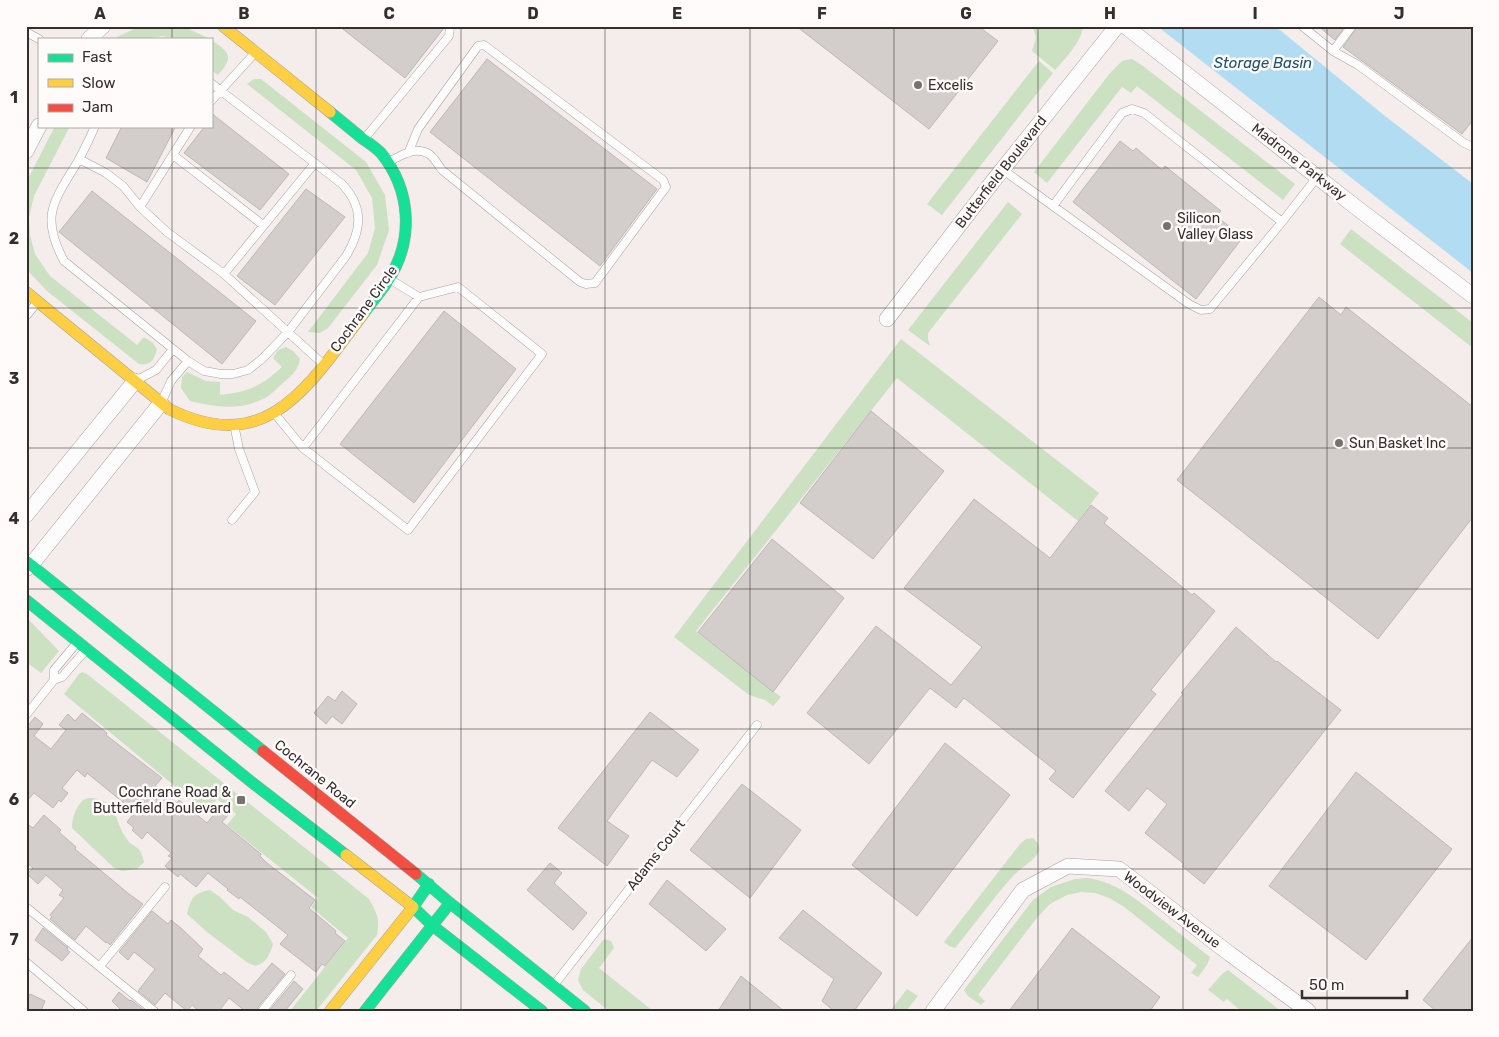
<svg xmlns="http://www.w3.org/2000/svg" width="1499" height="1037" font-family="Rubik,sans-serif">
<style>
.green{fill:#cce0c2}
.water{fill:#b2dcf1}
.building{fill:#d3cecc;stroke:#bdb8b6}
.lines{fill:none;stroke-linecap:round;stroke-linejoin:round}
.lane-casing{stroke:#a8a3a1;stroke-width:9}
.street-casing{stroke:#a8a3a1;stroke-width:16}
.fast-casing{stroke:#a8a3a1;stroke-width:12}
.slow-casing{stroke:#a8a3a1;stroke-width:12}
.jam-casing{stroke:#a8a3a1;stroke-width:12}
.lane{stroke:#fdfcfc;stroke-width:8}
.street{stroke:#fdfcfc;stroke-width:15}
.fast{stroke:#16e098;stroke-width:11}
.slow{stroke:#ffcf43;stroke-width:11}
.jam{stroke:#f24e42;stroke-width:11}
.grid{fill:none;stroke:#342f2d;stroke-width:1;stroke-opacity:0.55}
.poi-dot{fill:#777270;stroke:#fefbfa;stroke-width:2}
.labels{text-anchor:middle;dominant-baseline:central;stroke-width:5;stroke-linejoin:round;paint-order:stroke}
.poi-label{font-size:14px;fill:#342f2d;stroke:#fefbfa;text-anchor:start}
.street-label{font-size:14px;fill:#342f2d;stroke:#fefbfa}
.water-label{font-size:15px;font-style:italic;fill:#205268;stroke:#fefbfa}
.neatline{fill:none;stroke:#342f2d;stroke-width:2}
.grid-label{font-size:16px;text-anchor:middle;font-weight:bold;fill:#342f2d}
</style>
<rect width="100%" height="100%" fill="#f4edeb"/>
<path class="green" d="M149 26H174L187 28 210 39H177L162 36 146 39H113L136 28Z
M1033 26H1082C1085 38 1063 61 1055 70L1032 51 1036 38Z
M211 40C230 52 234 57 218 75L211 70Z
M1132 59 1143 66 1295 184 1283 200 1137 86 1131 93 1122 87 1047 183 1034 172 1110 73 1122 61Z
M1039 61 1053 73 942 215 927 204Z
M254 79H261L366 162 385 195 389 230 377 265 328 328 320 333 308 332 368 253 375 228 372 198 356 170 247 84Z
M55 126H70L34 196 29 217 30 235 35 254 50 276 137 345 144 337 153 343 157 349C154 360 151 366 139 364L47 291 30 273 26 264V183Z
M1008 202 1022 214 928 333V339L930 346 908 330Z
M1351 229 1473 323V348L1340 244Z
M901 339 1099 493 1078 521 897 378 696 631 781 697 773 706 765 700 749 695 674 637Z
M286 347 293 351 300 359C298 371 291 376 283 383 277 388 271 395 265 398 239 411 217 407 190 401L181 388 182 377 187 372 206 381 220 382V395C249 392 261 386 282 367L273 358 278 350Z
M26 617 59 651 41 673 26 662Z
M82 672 87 674 369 899C377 913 380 919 377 935L316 1011H290L348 938 311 907 318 898 227 825 236 814 217 799 206 812 64 694 79 674Z
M93 798C119 802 114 821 126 838 134 850 140 843 144 862L137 869 122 871 113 867 72 828C72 818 76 805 85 799 87 798 90 798 93 798Z
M1033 838C1037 842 1040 845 1039 851 1036 859 1021 868 1014 875 993 898 975 924 955 948L949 946 944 942 1020 844 1026 839Z
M1087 878C1118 882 1140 902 1164 921 1179 933 1194 945 1210 957L1207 965 1198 977 1191 973 1197 965 1123 906 1109 898 1095 893 1081 892 1067 895 1050 904 1036 919 978 995 985 1001 981 1005 968 996 964 990 1033 900 1051 887 1075 879Z
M210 890 220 897 233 910 248 917 266 932 273 944C270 954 267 962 256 966L248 963 207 932 187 914C191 898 193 893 210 890Z
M604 939 611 941 614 948 599 968 653 1011H609L583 990 578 980 581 969Z
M1228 970 1281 1011H1241L1227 999 1224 1002 1208 990 1223 973Z
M907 989 918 996 906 1011H890Z"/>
<path class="water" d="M1157 26H1275L1385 116 1473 184V273Z"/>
<path class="building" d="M339 26H444V28L405 78Z
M796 26H978L998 41 929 129Z
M1318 26H1345L1335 40Z
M1358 26H1473V120L1462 134 1343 47Z
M487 59 657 189 600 266 430 132Z
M211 113 289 174 260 210 184 153 205 126H211Z
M122 126H176L147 182 106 158Z
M1120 141 1133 151 1136 148 1162 170 1165 166 1221 211 1216 216 1243 237 1196 299 1073 202Z
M306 189 345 217 275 305 237 276Z
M92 191 256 321 222 364 59 232Z
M1319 297 1341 315 1346 307 1473 407V517L1378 639 1177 480Z
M444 311 516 369 414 503 340 444Z
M871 411 944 471 873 559 800 503Z
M974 499 1050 558 1091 505 1108 518 1104 523 1192 595 1194 593 1215 611 1151 690 1156 694 1073 798 1049 779 1056 771 964 698 956 708 930 688 869 764 807 713 876 626 951 685 982 647 904 588Z
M772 539 844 598 773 692 698 632Z
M1236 627 1276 662 1277 661 1341 710 1204 884 1182 866 1184 864 1145 833 1167 804 1147 788 1129 811 1105 791 1183 694 1181 693Z
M342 691 357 704 342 724 332 716 326 724 314 713 328 696 335 701Z
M650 712 699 750 677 777 652 760 607 821 629 836 607 866 558 828Z
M82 713 107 733 106 735 162 778 155 786 177 803 179 800 207 823 220 807 229 814 222 822 261 854 260 856 267 863 315 900 309 908 336 931 335 933 345 941 325 966 322 964 316 972 280 944 288 935 240 897 239 899 227 890 228 889 208 873 196 887 180 874 178 877 165 866 172 858 168 856 171 853 147 832 142 839 132 830 134 828 127 822 135 812 87 773 85 777 77 770 62 788 68 793 61 802 59 800 53 808 34 793 26 802V728L35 717 43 724 34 736 51 749 66 730 59 725 68 714 75 721Z
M945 743 1010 795 917 916 852 865Z
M1356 772 1452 849 1366 960 1269 886Z
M742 784 801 830 750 898 690 850Z
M44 815 61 830 59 832 76 847 75 849 129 894 143 904 110 945 107 942 106 943 86 926 75 940 50 919 52 917 50 915 64 898 59 895 63 890 46 875 38 884 27 874 33 868 26 862V823L33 828Z
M550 863 562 873 554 883 587 913 573 930 527 890Z
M667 880 726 929 706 951 649 904Z
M803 910 882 973 854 1011H834L822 1001 834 979 779 938Z
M152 911 168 924 171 920 182 929 203 949 198 956 221 975 224 972 248 991 272 963 285 974 258 1007 256 1011H245L229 998 219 1011H199L192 1005 187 1011 165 993 155 1005 138 991 155 969 134 952 128 960 119 952Z
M43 928 68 948 67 950 70 952 62 961 35 940Z
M1072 928 1160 997 1150 1011H1009Z
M1473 937V1011H1436L1423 1000Z
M741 976 784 1011H718Z
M294 981 303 989 285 1011H269Z
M119 992 130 1001 131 1000 145 1011H122L112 1001Z
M30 994 45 1001 41 1011H26V1003Z"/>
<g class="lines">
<g class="lane-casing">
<path id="lane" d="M1302 26 1333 51 1352 26
M26 32 39 39
M1333 51 1358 65 1464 143 1473 147
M211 101 255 53
M95 126C90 138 84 150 78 161 55 200 39 215 64 261L188 361 204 371 221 374H233L248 370 262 359 288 332 346 256C362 230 364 207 342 184L221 91 211 83
M365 138 449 36 450 27 449 26
M173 155 263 225
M79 159 106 173 123 186 140 207 167 232 224 274 323 364
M390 161C402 155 415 146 429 154 434 157 438 165 442 170L580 282 586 284 595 283 666 187 663 180 484 45 478 46 418 129 409 151
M1003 170 1053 206 1122 113 1132 109 1144 113 1282 222 1318 176
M1053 206 1189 304 1201 310 1210 309 1282 222
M140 207 191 126
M224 274 315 163
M391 280 419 297
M458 287 542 354 408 530 303 448 419 297Z
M26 316 36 304
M137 380 156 370 173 349
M162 401 171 381 188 361
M275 414 303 448
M232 520 255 492 239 449 235 429
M54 680V670L75 645
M26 715 54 680 62 677 85 651
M26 907 154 1011
M26 962 84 1011
M100 966 165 887
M554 985 757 725
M262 1011 291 975"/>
</g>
<g class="street-casing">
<path id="street" d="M1125 26 1357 208 1473 296
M89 39 103 26
M26 151 39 126
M887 319 994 180 1117 26
M26 515 135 381
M26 569 31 565 161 403
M933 1011 1023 890 1068 866 1119 869 1230 954 1308 1011"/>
</g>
<g class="fast-casing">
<path id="fast" d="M330 112C341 121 352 130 363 139 369 143 376 148 381 153 411 190 414 239 389 279 382 291 372 301 364 313
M26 561 263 751
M26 600 254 784 346 855
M429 884 413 907 433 926 542 1011
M450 903 585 1011
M365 1011 450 903 416 874"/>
</g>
<g class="slow-casing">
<path id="slow" d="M223 26 330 112
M26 292 169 409C269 459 310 383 364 313
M330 1011 413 907 346 855"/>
</g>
<g class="jam-casing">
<path id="jam" d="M263 751 416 874"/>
</g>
<use href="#lane" class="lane"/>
<use href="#street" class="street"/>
<use href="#fast" class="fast"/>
<use href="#slow" class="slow"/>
<use href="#jam" class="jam"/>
</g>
<path class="grid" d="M172 26V39M316 26V1011M461 26V1011M605 26V1011M750 26V1011M894 26V1011M1038 26V1011M1183 26V1011M1327 26V1011M172 126V1011M26 168H1473M26 308H1473M26 448H1473M26 589H1473M26 729H1473M26 869H1473"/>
<g class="poi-dot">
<circle cx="918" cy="85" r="5"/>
<circle cx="1167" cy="226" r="5"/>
<circle cx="1339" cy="443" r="5"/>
<rect x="236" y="795" width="10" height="10" rx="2.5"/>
</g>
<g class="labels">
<g class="poi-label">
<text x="928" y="85">Excelis</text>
<text x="1177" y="218">Silicon<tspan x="1177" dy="16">Valley Glass</tspan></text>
<text x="1349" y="443">Sun Basket Inc</text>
<text x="231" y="792" text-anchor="end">Cochrane Road &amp;<tspan x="231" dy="16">Butterfield Boulevard</tspan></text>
</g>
<g class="street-label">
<text transform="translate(1299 162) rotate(38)">Madrone Parkway</text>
<text transform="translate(1001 172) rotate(-52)">Butterfield Boulevard</text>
<text transform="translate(364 309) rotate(-54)">Cochrane Circle</text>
<text transform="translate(315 774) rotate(39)">Cochrane Road</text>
<text transform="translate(656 855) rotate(-52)">Adams Court</text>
<text transform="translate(1172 910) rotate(37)">Woodview Avenue</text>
</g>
<g class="water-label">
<text x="1263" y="63">Storage Basin</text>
</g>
</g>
<rect width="1499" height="1037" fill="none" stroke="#fefbfa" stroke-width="55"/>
<rect x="38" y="38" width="175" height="90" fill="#fefbfa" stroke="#ada9a8"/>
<rect x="48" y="54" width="25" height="8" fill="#16e098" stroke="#ada9a8"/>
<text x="82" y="62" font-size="15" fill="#342f2d">Fast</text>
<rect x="48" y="79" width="25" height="8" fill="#ffcf43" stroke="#ada9a8"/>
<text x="82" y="88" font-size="15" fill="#342f2d">Slow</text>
<rect x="48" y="104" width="25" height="8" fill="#f24e42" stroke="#ada9a8"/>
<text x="82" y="112" font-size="15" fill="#342f2d">Jam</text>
<path d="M1302 990v8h105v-8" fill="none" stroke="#342f2d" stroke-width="2.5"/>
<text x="1309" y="990" font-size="15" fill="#342f2d" stroke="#fefbfa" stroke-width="4" paint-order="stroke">50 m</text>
<rect x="28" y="28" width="1444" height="982" class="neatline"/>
<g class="grid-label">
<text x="100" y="19">A</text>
<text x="244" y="19">B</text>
<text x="389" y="19">C</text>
<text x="533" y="19">D</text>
<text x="677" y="19">E</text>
<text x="822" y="19">F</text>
<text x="966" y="19">G</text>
<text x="1110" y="19">H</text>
<text x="1255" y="19">I</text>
<text x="1399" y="19">J</text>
<text x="14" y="103">1</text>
<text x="14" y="244">2</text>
<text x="14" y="384">3</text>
<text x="14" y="524">4</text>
<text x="14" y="664">5</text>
<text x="14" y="805">6</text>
<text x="14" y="945">7</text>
</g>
</svg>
